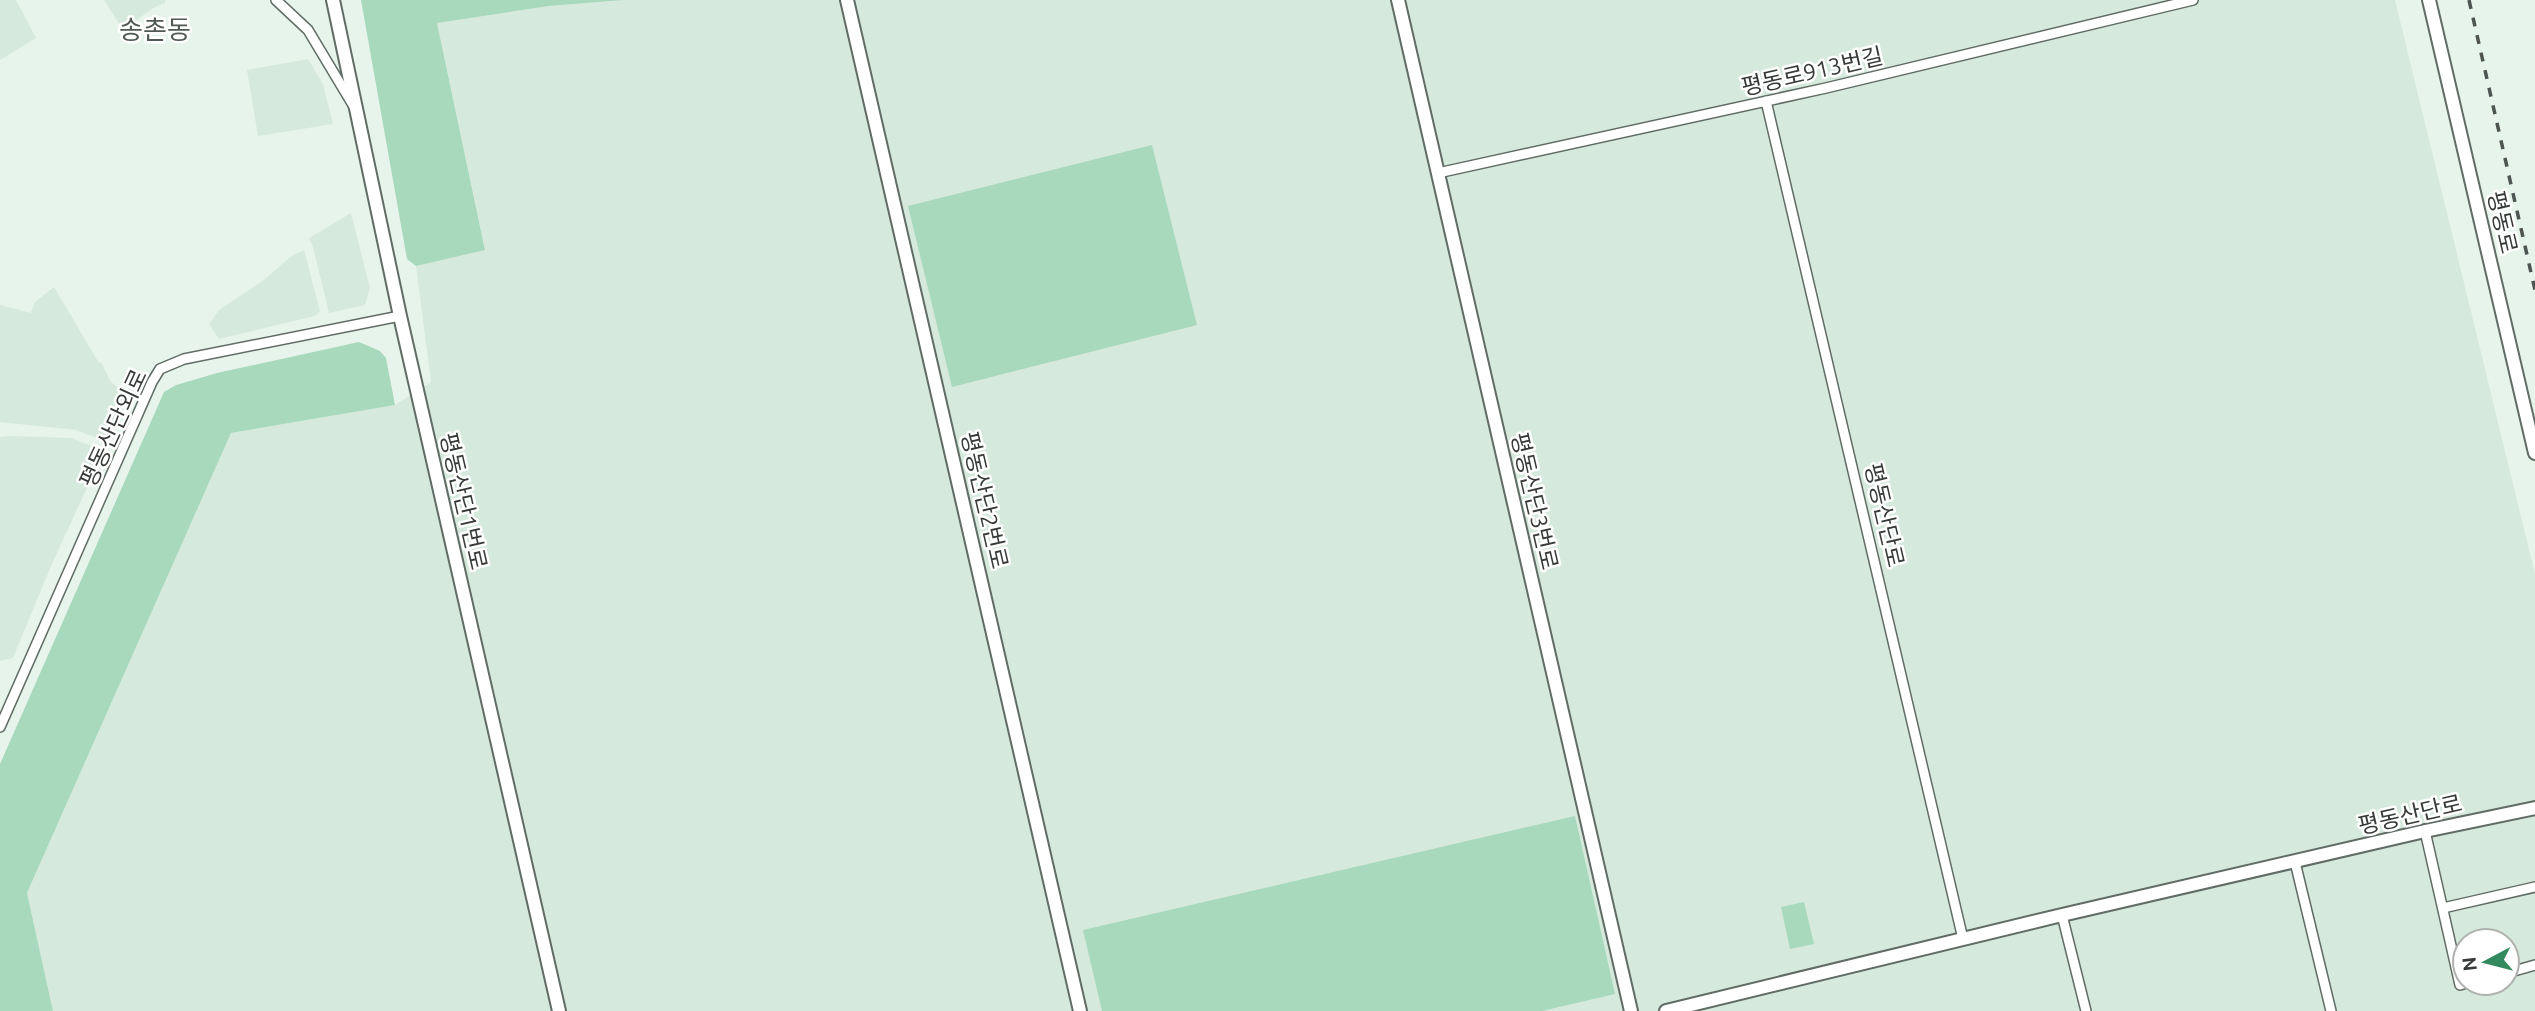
<svg xmlns="http://www.w3.org/2000/svg" width="2535" height="1011" font-family="Ubuntu,'Noto Sans KR',sans-serif">
<style>
.built{fill:#d6e9dd;fill-rule:evenodd}
.green{fill:#a9d9bc}
.lines{fill:none;stroke-linecap:round;stroke-linejoin:round}
.street-casing{stroke:#606c65;stroke-width:12}
.secondary-casing{stroke:#606c65;stroke-width:16}
.street{stroke:#fff;stroke-width:9}
.secondary{stroke:#fff;stroke-width:12}
.rail{stroke:#4e5451;stroke-width:3.5;stroke-dasharray:9 9;stroke-linecap:butt}
.labels{text-anchor:middle;dominant-baseline:central;stroke-width:5;stroke-linejoin:round;paint-order:stroke}
.street-label{font-size:23px;fill:#363b38;stroke:#fff}
.quarter-label{font-size:26px;fill:#4f5a53;stroke:#fff}
</style>
<rect width="100%" height="100%" fill="#e7f4ec"/>
<path class="built" d="M0 0H16L36 38 0 60Z
M104 0H165V3L153 8 123 30Z
M624 0H2395L2535 574V1011H53L27 893 231 433 395 405 431 382 416 266 485 249 437 23 549 6ZM2465 941H2507V983H2465Z
M308 59 323 84 333 124 258 136 247 70Z
M351 213 370 288 365 305 329 313 313 247 309 238Z
M304 250 320 311 315 316 219 339 209 324 219 310 264 280 290 257Z
M54 287 99 363 101 362 111 382 127 395 107 442 76 430 0 422V305L31 313 35 302Z
M11 436 71 438 104 451 51 566 13 658 0 661V437Z"/>
<path class="green" d="M361 0H624L549 6 437 23 485 250 416 266 407 259Z
M1152 145 1197 325 952 387 908 206Z
M359 342 380 351 386 358 395 405 231 433 27 893 53 1011H0V764L164 392 176 385 217 373Z
M1575 816 1615 994 1542 1011H1102L1083 930Z
M1804 902 1814 944 1790 949 1781 907Z"/>
<g class="lines">
<g class="street-casing">
<path id="street" d="M276 0 308 30 353 105
M1766 101 1963 939
M1438 173 1826 88 2193 0
M0 727 152 382 160 369 184 359 400 316
M2425 831 2460 985 2466 983
M2295 862 2331 1011
M2443 908 2535 887
M2062 915 2086 1011
M2507 973 2535 965"/>
</g>
<g class="secondary-casing">
<path id="secondary" d="M333 0 400 316 559 1011
M847 0 1080 1011
M1398 0 1631 1011
M2429 0 2535 453
M1666 1011 2062 915 2425 831 2535 808"/>
</g>
<use href="#street" class="street"/>
<use href="#secondary" class="secondary"/>
<path class="rail" d="M2469 0 2535 290"/>
</g>
<g class="labels">
<g class="street-label">
<text transform="translate(1812 71) rotate(-13)">평동로913번길</text>
<text transform="translate(2503 222) rotate(77)">평동로</text>
<text transform="translate(113 428) rotate(-65)">평동산단외로</text>
<text transform="translate(985 500) rotate(77)">평동산단2번로</text>
<text transform="translate(464 501) rotate(77)">평동산단1번로</text>
<text transform="translate(1535 501) rotate(77)">평동산단3번로</text>
<text transform="translate(1885 515) rotate(77)">평동산단로</text>
<text transform="translate(2410 814) rotate(-13)">평동산단로</text>
</g>
<g class="quarter-label">
<text x="155" y="29">송촌동</text>
</g>
</g>
<g transform="translate(2486 962) rotate(263)"><circle r="33" fill="#ffffff" stroke="#afb1af" stroke-width="2"/>
<path d="M0-5L12 26L0 18L-12 26Z" fill="#338a5e"/>
<text y="-10" font-size="19" font-weight="bold" text-anchor="middle" fill="#363b38">N</text>
</g>
</svg>
